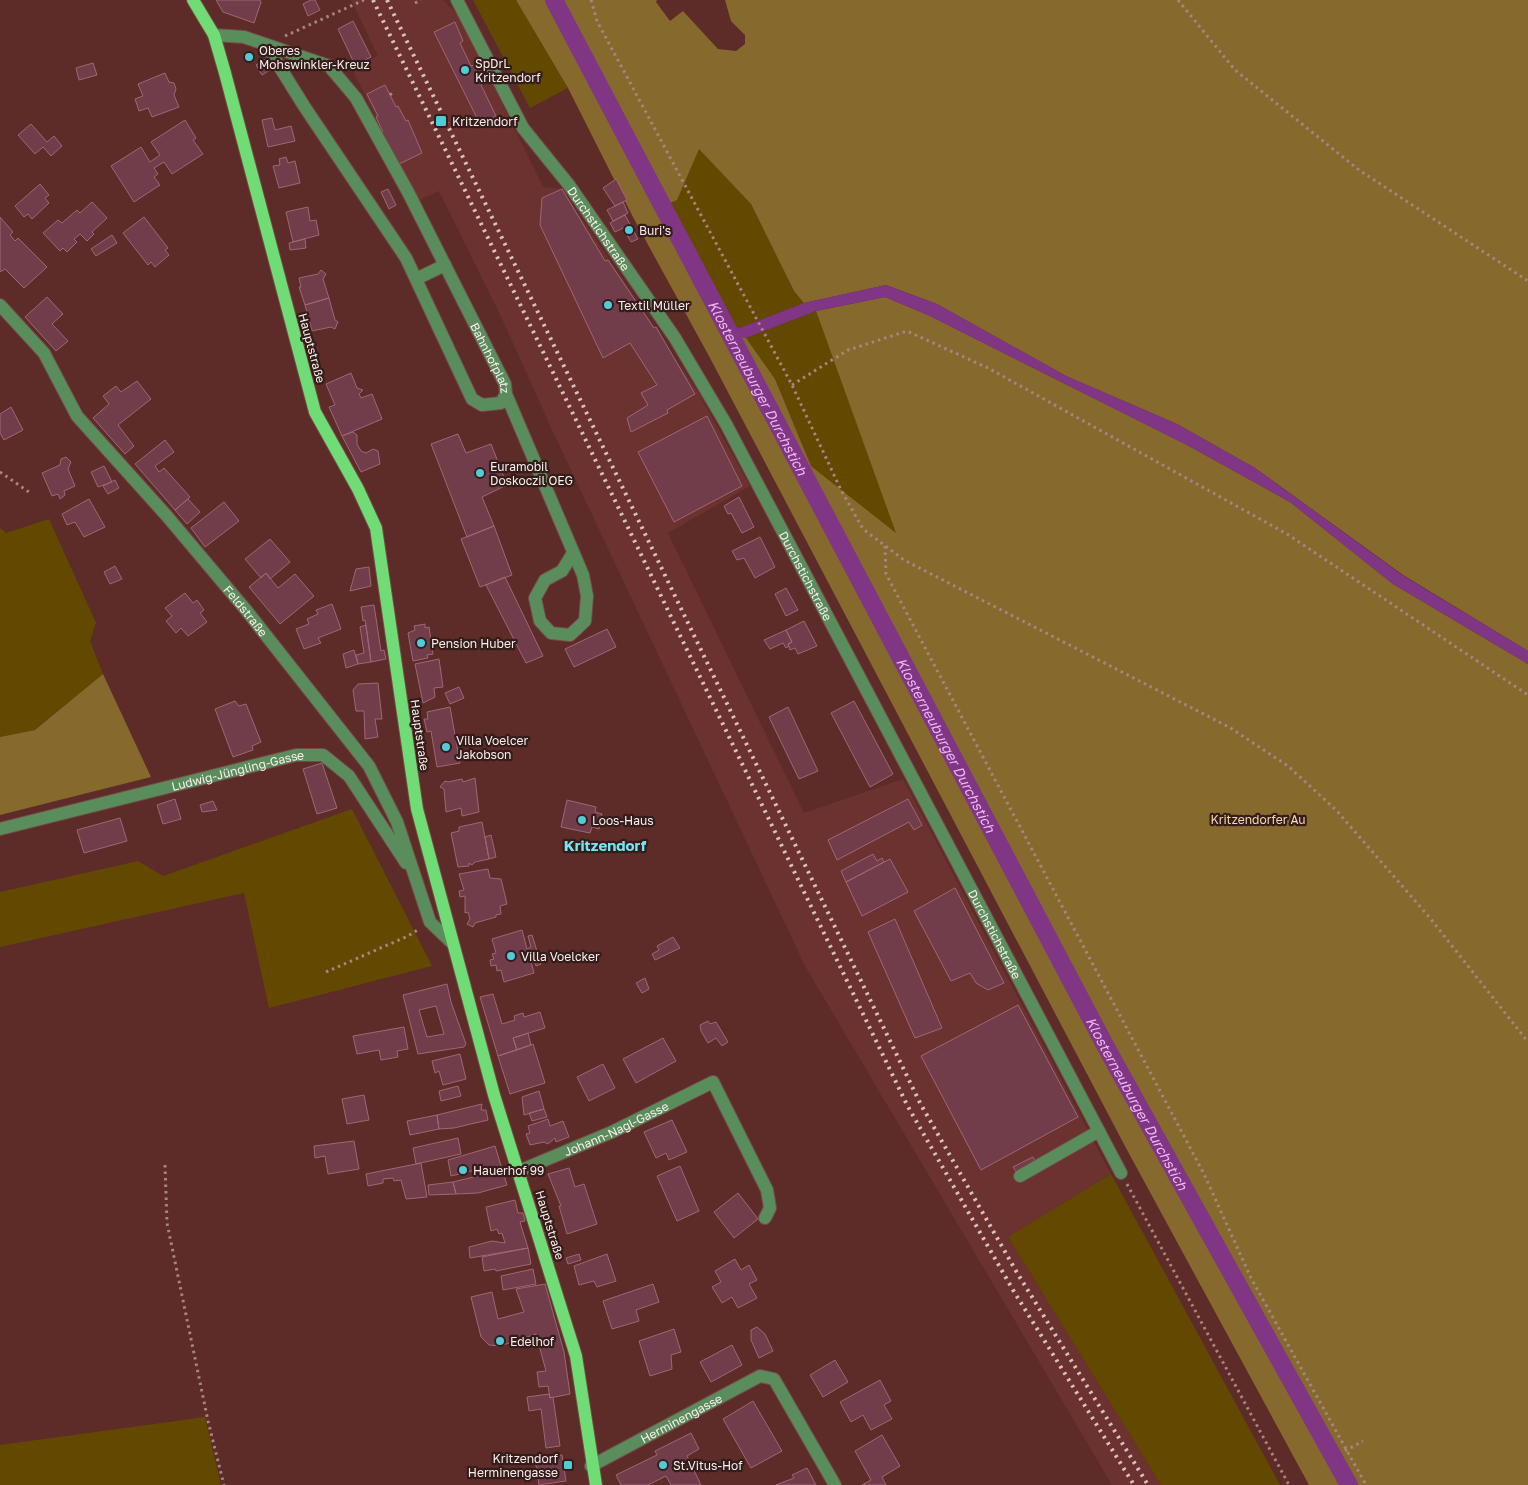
<svg xmlns="http://www.w3.org/2000/svg" width="1528" height="1485" font-family="'Golos Text',sans-serif">
<style>
.built{fill:#6c322f}
.green{fill:#634900}
.forest{fill:#866a2d}
.water{fill:#803685}
.lines{fill:none;stroke-linecap:round;stroke-linejoin:round}
.stream{stroke:#803685;stroke-width:5}
.canal{stroke:#803685;stroke-width:18}
.building{fill:#713d4a;stroke:#9f6774;fill-rule:evenodd}
.minor-casing{stroke:#764a47;stroke-width:14}
.major-casing{stroke:#764a47;stroke-width:14}
.path{stroke:#a68582;stroke-width:3;stroke-dasharray:2.5 4;stroke-linecap:butt}
.minor{stroke:#5a8d5c;stroke-width:12}
.major{stroke:#6fdc75;stroke-width:12}
.rail{stroke:#d8c2c0;stroke-width:4;stroke-dasharray:2.5 5;stroke-linecap:butt}
.poi-dot{fill:#52cbd8;stroke:#331c1a;stroke-width:2}
.labels{text-anchor:middle;dominant-baseline:central;stroke-width:4.5;stroke-linejoin:round;paint-order:stroke}
.poi-label{font-size:12px;fill:#fbeeec;stroke:#331c1a;text-anchor:start}
.street-label{font-size:12px;fill:#fbeeec;stroke:#331c1a}
.park-label{font-size:12px;fill:#f6ddab;stroke:#331c1a}
.water-label{font-size:14px;font-style:italic;fill:#f0b6f3;stroke:#331c1a}
.quarter-label{font-size:15px;font-weight:bold;fill:#79e4f0;stroke:#331c1a}
</style>
<rect width="100%" height="100%" fill="#5d2b28"/>
<path class="built" d="M351 0H443L460 17 543 187 562 189 698 392 750 486 668 533 804 813 903 779 1111 1174 1008 1237 1161 1485H1112L805 966 553 432 503 321 439 191 417 201 352 69 378 56Z"/>
<path class="green" d="M473 0H516L568 88 530 108Z
M699 148 751 204 794 291 804 303 737 329 665 205 677 199Z
M816 311 897 534 811 466 775 379 746 338Z
M49 519 96 623 90 641 103 674 35 730 0 737V528L6 533Z
M352 809 432 966 269 1008 244 893 0 947V892L138 861 163 876Z
M1111 1174 1280 1485H1161L1008 1237Z
M205 1417 221 1485H0V1445Z"/>
<path class="forest" d="M516 0H657L656 2 670 21 683 11 718 49 736 51 745 44V35L731 21 725 0H1528V651L1403 575 1255 468 1177 424 1066 376 937 304 886 285 804 303 794 291 751 204 699 149 677 200 665 205 737 329 739 336 746 338 775 379 811 466 896 533 816 311 885 297 928 315 1187 445 1290 502 1393 584 1528 664V1485H1309L1126 1148 710 358 634 219 568 88Z
M103 674 151 777 0 815V737L35 730Z"/>
<path class="water" d="M886 285 937 304 1066 376 1177 424 1255 468 1402 575 1528 651V664L1393 584 1290 502 1187 445 928 315 885 297 816 311 746 338 739 336 737 329 804 303Z"/>
<g class="lines">
<path class="stream" d="M732 338 744 334"/>
<path class="canal" id="s1" d="M554 0 1107 1049 1349 1485"/>
</g>
<path class="building" d="M216 0H260L261 2 254 23 223 12Z
M311 0H315L320 10 308 16 303 4Z
M353 21 371 57 355 65 338 29Z
M455 22 463 41 460 43 471 66 474 65 483 83 481 85 496 116 480 124 434 32Z
M267 58 273 68 262 75 256 65Z
M93 63 97 75 79 80 76 68Z
M165 73 169 82 174 83 176 89 174 95 179 107 152 117 148 108 139 111 135 99 143 96 138 84Z
M385 85 396 107 398 106 406 121 408 120 422 153 399 164 380 133 383 132 376 117 378 116 367 94Z
M272 118 275 130 291 126 295 141 268 147 262 120Z
M185 120 196 138 193 140 203 154 172 174 164 162 154 168 158 174 154 177 160 185 134 202 111 166 141 147 150 162 160 155 151 142Z
M31 124 47 142 54 136 62 146 51 156 43 147 35 154 18 135Z
M286 157 288 163 295 161 300 183 279 188 273 166 280 165 279 159Z
M616 179 627 200 615 206 603 188Z
M40 184 49 195 45 198 49 203 32 219 28 214 24 217 15 206Z
M388 189 396 205 389 209 381 192Z
M562 189 605 261 608 260 654 328 656 327 695 394 667 410 668 413 631 432 627 418 648 405 641 393 657 385 630 343 603 358 540 225 542 198Z
M92 202 107 218 92 232 94 234 87 241 80 234 74 239 77 242 67 252 63 248 60 251 43 233 58 220 62 223 77 210 80 213Z
M623 202 628 213 613 221 607 210Z
M308 207 310 221 316 220 319 235 293 242 286 212Z
M625 215 638 239 631 242 623 228 615 232 610 223Z
M0 217 13 232 10 235 15 241 18 238 47 267 24 288 5 269 0 272Z
M144 217 168 248 165 250 169 255 155 267 151 262 148 265 123 233Z
M112 235 117 243 96 256 91 249Z
M305 239 306 248 290 250 289 243Z
M321 270 326 274 323 279 329 298 305 305 299 287H301L299 278 318 274Z
M47 297 63 314 52 324 68 341 56 351 25 317Z
M329 298 335 320 338 322 335 329 331 327 312 331 305 305Z
M351 373 357 388 363 390 359 394 361 398 372 394 382 419 342 436 329 407 335 405 326 384Z
M137 381 151 399 118 425 134 446 125 454 93 418 109 404 103 396 116 386 121 392Z
M11 407 23 430 4 440 0 433V414Z
M707 416 742 486 674 522 638 452Z
M353 432 357 435V444L361 451 366 453 373 449 378 451 380 464 361 472 342 436Z
M458 434 466 453 491 444 507 485 482 497 494 526 467 537 431 444Z
M165 440 174 452 155 466 159 472 164 468 190 497 175 510 135 464Z
M66 457 71 462 68 469 75 486 64 491 65 495 60 499 58 494 52 496 42 473 60 465 61 459Z
M104 466 112 482 98 487 91 472Z
M115 480 119 488 108 494 103 486Z
M739 497 754 527 742 533 731 513 728 514 724 506Z
M89 499 105 527 84 537 75 522 67 525 62 514Z
M188 499 200 512 187 524 175 510Z
M224 502 239 521 205 547 191 528Z
M494 526 512 575 480 587 461 539Z
M760 537 775 567 755 578 744 558 737 560 732 551Z
M270 539 290 562 270 579 266 573 261 578 245 559Z
M115 566 122 579 110 584 104 572Z
M369 567 371 586 350 591 356 569Z
M266 573 278 588 295 574 314 596 280 624 249 587Z
M505 577 543 656 526 663 486 585Z
M786 588 798 610 786 616 775 594Z
M185 593 193 603 197 600 204 610 200 613 207 622 188 636 181 628 176 633 166 621 172 616 165 608Z
M332 604 341 629 318 638 321 643 304 649 296 629 309 624 307 619 318 614 316 610Z
M374 605 381 651 384 650 386 659 371 662 365 620 363 621 361 607Z
M804 621 817 646 798 654 795 648 790 650 788 644 792 642 786 630Z
M425 624V628L429 627 433 654 427 655 428 658 413 661 408 633 415 630 414 626Z
M366 625 371 662 358 664 356 655 364 653 360 627Z
M607 629 616 647 574 667 565 649Z
M786 630 792 642 788 644 789 646 786 648 783 643 770 649 764 640Z
M354 650 358 664 346 668 343 654Z
M439 659 443 687 434 688 435 697 423 703 415 664Z
M378 683 382 719H375L378 737 365 739 364 711H356L353 690 358 684Z
M459 687 464 698 450 704 445 693Z
M235 701 239 706 246 704 261 742 252 746 253 750 233 757 215 709Z
M854 701 893 774 870 787 831 713Z
M450 707 460 763 437 767 431 731 427 732 424 719H428L427 712Z
M788 707 818 771 799 779 769 717Z
M322 763 337 808 317 814 303 769Z
M475 778 479 812 462 816 461 808 446 812 444 789 440 787 445 781 448 782 462 779 463 782Z
M175 799 181 819 163 824 157 805Z
M908 799 922 825 914 830 909 822 837 860 828 840Z
M567 800 596 807 595 812 602 814 599 829 592 827 590 833 561 827Z
M213 801 217 810 202 812 200 805Z
M120 818 127 841 84 853 77 830Z
M482 822 489 859 475 862 472 865 469 863V866L458 867 451 833 459 831V827Z
M491 835 496 857 489 859 485 837Z
M873 854 877 861 882 858 884 862 846 882 841 871Z
M890 859 908 892 862 916 846 882Z
M488 869 490 878 501 879 507 904 500 906 501 914 496 915V917L475 923 473 927 467 924 470 919 468 912 465 913V896L460 897 459 891 464 890 459 874Z
M955 888 1004 983 988 990 976 983 970 973 951 981 914 911Z
M895 919 942 1028 915 1038 868 932Z
M522 930 527 949 531 947 528 936 532 935 541 964 536 966 533 953 529 954 534 973 504 982 501 970 497 971 496 965 491 966 490 960 494 959 492 954 496 953 492 939Z
M673 937 680 948 655 960 652 954 659 950 657 946Z
M645 978 649 989 642 993 636 983Z
M447 984 451 1002 466 1044 464 1047 418 1054 403 995ZM436 1006 444 1034 427 1037 419 1010Z
M493 994 502 1024 515 1020 514 1016 523 1013 524 1017 540 1012 545 1028 513 1038 517 1050 498 1056 480 997Z
M1018 1005 1078 1117 981 1170 921 1056Z
M708 1021 710 1024 716 1022 728 1042 722 1046 716 1038 708 1043 701 1031 700 1025Z
M404 1027 408 1049 397 1051 398 1057 381 1060 379 1050 357 1054 353 1036Z
M528 1033 531 1045 517 1050 513 1038Z
M663 1038 676 1061 636 1083 623 1059Z
M533 1044 545 1083 510 1094 498 1056Z
M460 1054 466 1079 443 1085 439 1071 435 1073 432 1061Z
M603 1064 615 1088 589 1101 577 1077Z
M458 1086 461 1096 441 1101 439 1091Z
M539 1091 544 1109 524 1115 522 1097Z
M364 1095 369 1120 347 1124 342 1099Z
M482 1104 481 1110H486L488 1120 454 1128 439 1129 437 1115Z
M544 1109 547 1117 532 1121 529 1113Z
M437 1115 439 1129 410 1135 407 1121Z
M548 1119 550 1126 563 1121 569 1137 556 1142 555 1138 548 1144 544 1142 530 1145 526 1134 530 1133 528 1126Z
M672 1120 687 1152 669 1160 666 1153 656 1158 644 1132Z
M458 1138 461 1154 416 1164 413 1148Z
M354 1141 359 1169 328 1174 325 1156 315 1158 314 1146Z
M495 1146 507 1185 478 1193 456 1194 453 1182 490 1173 488 1167 451 1176 448 1160Z
M1033 1157 1036 1163 1017 1173 1013 1167Z
M421 1163 427 1197 406 1199 401 1180 394 1181 393 1178 383 1179V1183L368 1186 366 1174Z
M680 1166 699 1211 677 1221 657 1176Z
M569 1168 575 1187 584 1184 597 1224 567 1234 559 1206H561L548 1174Z
M453 1182 456 1194 429 1195 428 1185Z
M738 1193 758 1219 734 1238 714 1212Z
M515 1200 518 1213H523L525 1221 520 1222 528 1248 470 1258 469 1247 492 1241 505 1243 502 1233 499 1234 497 1229 491 1231 486 1207Z
M528 1248 531 1264 496 1271 495 1269 484 1271 482 1257Z
M579 1254 581 1260 568 1264 566 1258Z
M607 1254 616 1281 597 1287 594 1281 579 1285 574 1266Z
M735 1259 741 1270 749 1265 757 1280 749 1284 757 1298 738 1308 732 1297 722 1303 712 1287 721 1282 715 1271Z
M533 1269 536 1284 503 1290 501 1276Z
M545 1284 564 1352 570 1394 550 1398 548 1386 539 1387 537 1372 546 1371 536 1334 500 1346 489 1345 481 1337 471 1297 492 1292 498 1319 524 1312 516 1289Z
M653 1284 659 1302 636 1310 639 1321 612 1329 603 1301Z
M757 1327 765 1334 773 1351 759 1358 751 1340V1330Z
M674 1329 681 1352 671 1355 672 1369 650 1376 639 1341Z
M732 1345 742 1365 711 1382 700 1362Z
M835 1360 848 1382 823 1397 810 1375Z
M880 1380 891 1401 884 1405 892 1419 871 1430 863 1415 851 1422 840 1402Z
M549 1394 550 1398 553 1397 560 1446 546 1448 541 1409 529 1411 527 1397Z
M753 1401 782 1451 751 1468 723 1419Z
M691 1433 699 1449 687 1456 701 1485H671L666 1476 648 1485H621L616 1475 657 1455 655 1451Z
M882 1435 900 1466 882 1477 886 1485H862L871 1480 855 1451Z
M562 1455 566 1481 539 1485 535 1459Z
M807 1468 816 1485H776L794 1478 792 1475Z"/>
<g class="lines">
<g class="minor-casing">
<g id="minor">
<path id="s2" d="M457 0 523 128 569 185 675 338 726 424 1121 1173"/>
<path id="s3" d="M214 35 244 37 329 66 356 98 408 192 505 384 506 394 501 403 482 405 472 399 406 258 304 106 266 45"/>
<path d="M416 279 445 265"/>
<path id="s4" d="M0 305 44 353 77 416 166 515 246 610 369 766 397 822 430 922 451 942"/>
<path d="M506 394 583 575 587 596 585 621 570 635 551 633 540 621 535 598 545 580 562 571 573 553"/>
<path id="s5" d="M0 829 296 755H323L349 776 406 863"/>
<path id="s6" d="M519 1171 612 1132 713 1082 767 1190 770 1208 765 1218"/>
<path d="M1020 1176 1099 1131"/>
<path id="s7" d="M591 1466 760 1376 774 1379 835 1485"/>
</g>
</g>
<g class="major-casing">
<path id="major" d="M193 0 214 35 225 73 315 412 358 489 376 528 417 809 494 1095 576 1356 596 1485"/>
</g>
<path class="path" d="M591 0 597 21 792 385 841 490 863 529 904 560 1229 727 1288 766 1336 810 1430 918 1528 1042
M1178 0 1235 70 1359 170 1528 281
M415 3 421 0
M285 36 364 0
M390 95 392 93
M792 385 848 350 907 331 988 368 1287 534 1528 695
M0 472 29 492
M885 546 886 574 1204 1174 1251 1278 1366 1485
M326 972 408 936 419 929
M165 1165 167 1223 208 1421 224 1485
M1127 1184 1289 1485
M1345 1451 1363 1441"/>
<use href="#minor" class="minor"/>
<use href="#major" class="major"/>
<path class="rail" d="M373 0 907 1105 1013 1290 1134 1485
M387 0 920 1103 1016 1271 1148 1485"/>
</g>
<g class="poi-dot">
<circle cx="249" cy="57" r="5"/>
<circle cx="465" cy="70" r="5"/>
<rect x="435" y="115" width="12" height="12" rx="2.5"/>
<circle cx="629" cy="230" r="5"/>
<circle cx="608" cy="305" r="5"/>
<circle cx="480" cy="473" r="5"/>
<circle cx="421" cy="643" r="5"/>
<circle cx="446" cy="747" r="5"/>
<circle cx="582" cy="820" r="5"/>
<circle cx="511" cy="956" r="5"/>
<circle cx="463" cy="1170" r="5"/>
<circle cx="500" cy="1341" r="5"/>
<rect x="563" y="1460" width="10" height="10" rx="2.5"/>
<circle cx="663" cy="1465" r="5"/>
</g>
<g class="labels">
<g class="poi-label">
<text x="259" y="50">Oberes<tspan x="259" dy="14">Mohswinkler-Kreuz</tspan></text>
<text x="475" y="63">SpDrL<tspan x="475" dy="14">Kritzendorf</tspan></text>
<text x="452" y="121">Kritzendorf</text>
<text x="639" y="230">Buri's</text>
<text x="618" y="305">Textil Müller</text>
<text x="490" y="466">Euramobil<tspan x="490" dy="14">Doskoczil OEG</tspan></text>
<text x="431" y="643">Pension Huber</text>
<text x="456" y="740">Villa Voelcer<tspan x="456" dy="14">Jakobson</tspan></text>
<text x="592" y="820">Loos-Haus</text>
<text x="521" y="956">Villa Voelcker</text>
<text x="473" y="1170">Hauerhof 99</text>
<text x="510" y="1341">Edelhof</text>
<text x="558" y="1458" text-anchor="end">Kritzendorf<tspan x="558" dy="14">Herminengasse</tspan></text>
<text x="673" y="1465">St.Vitus-Hof</text>
</g>
<g class="street-label">
<text stroke="none"><textPath href="#s2" startOffset="270">Durchstichstraße</textPath></text>
<text transform="translate(312 348) rotate(75)">Hauptstraße</text>
<text stroke="none"><textPath href="#s3" startOffset="455">Bahnhofplatz</textPath></text>
<text stroke="none"><textPath href="#s2" startOffset="675">Durchstichstraße</textPath></text>
<text stroke="none"><textPath href="#s4" startOffset="394">Feldstraße</textPath></text>
<text transform="translate(420 735) rotate(82)">Hauptstraße</text>
<text stroke="none"><textPath href="#s5" startOffset="245">Ludwig-Jüngling-Gasse</textPath></text>
<text stroke="none"><textPath href="#s2" startOffset="1080">Durchstichstraße</textPath></text>
<text stroke="none"><textPath href="#s6" startOffset="106">Johann-Nagl-Gasse</textPath></text>
<text transform="translate(550 1225) rotate(73)">Hauptstraße</text>
<text stroke="none"><textPath href="#s7" startOffset="102">Herminengasse</textPath></text>
</g>
<g class="park-label">
<text x="1258" y="819">Kritzendorfer Au</text>
</g>
<g class="water-label">
<text stroke="none"><textPath href="#s1" startOffset="438">Klosterneuburger Durchstich</textPath></text>
<text stroke="none"><textPath href="#s1" startOffset="842">Klosterneuburger Durchstich</textPath></text>
<text stroke="none"><textPath href="#s1" startOffset="1248">Klosterneuburger Durchstich</textPath></text>
</g>
<g class="quarter-label">
<text x="605" y="845">Kritzendorf</text>
</g>
</g>
</svg>
